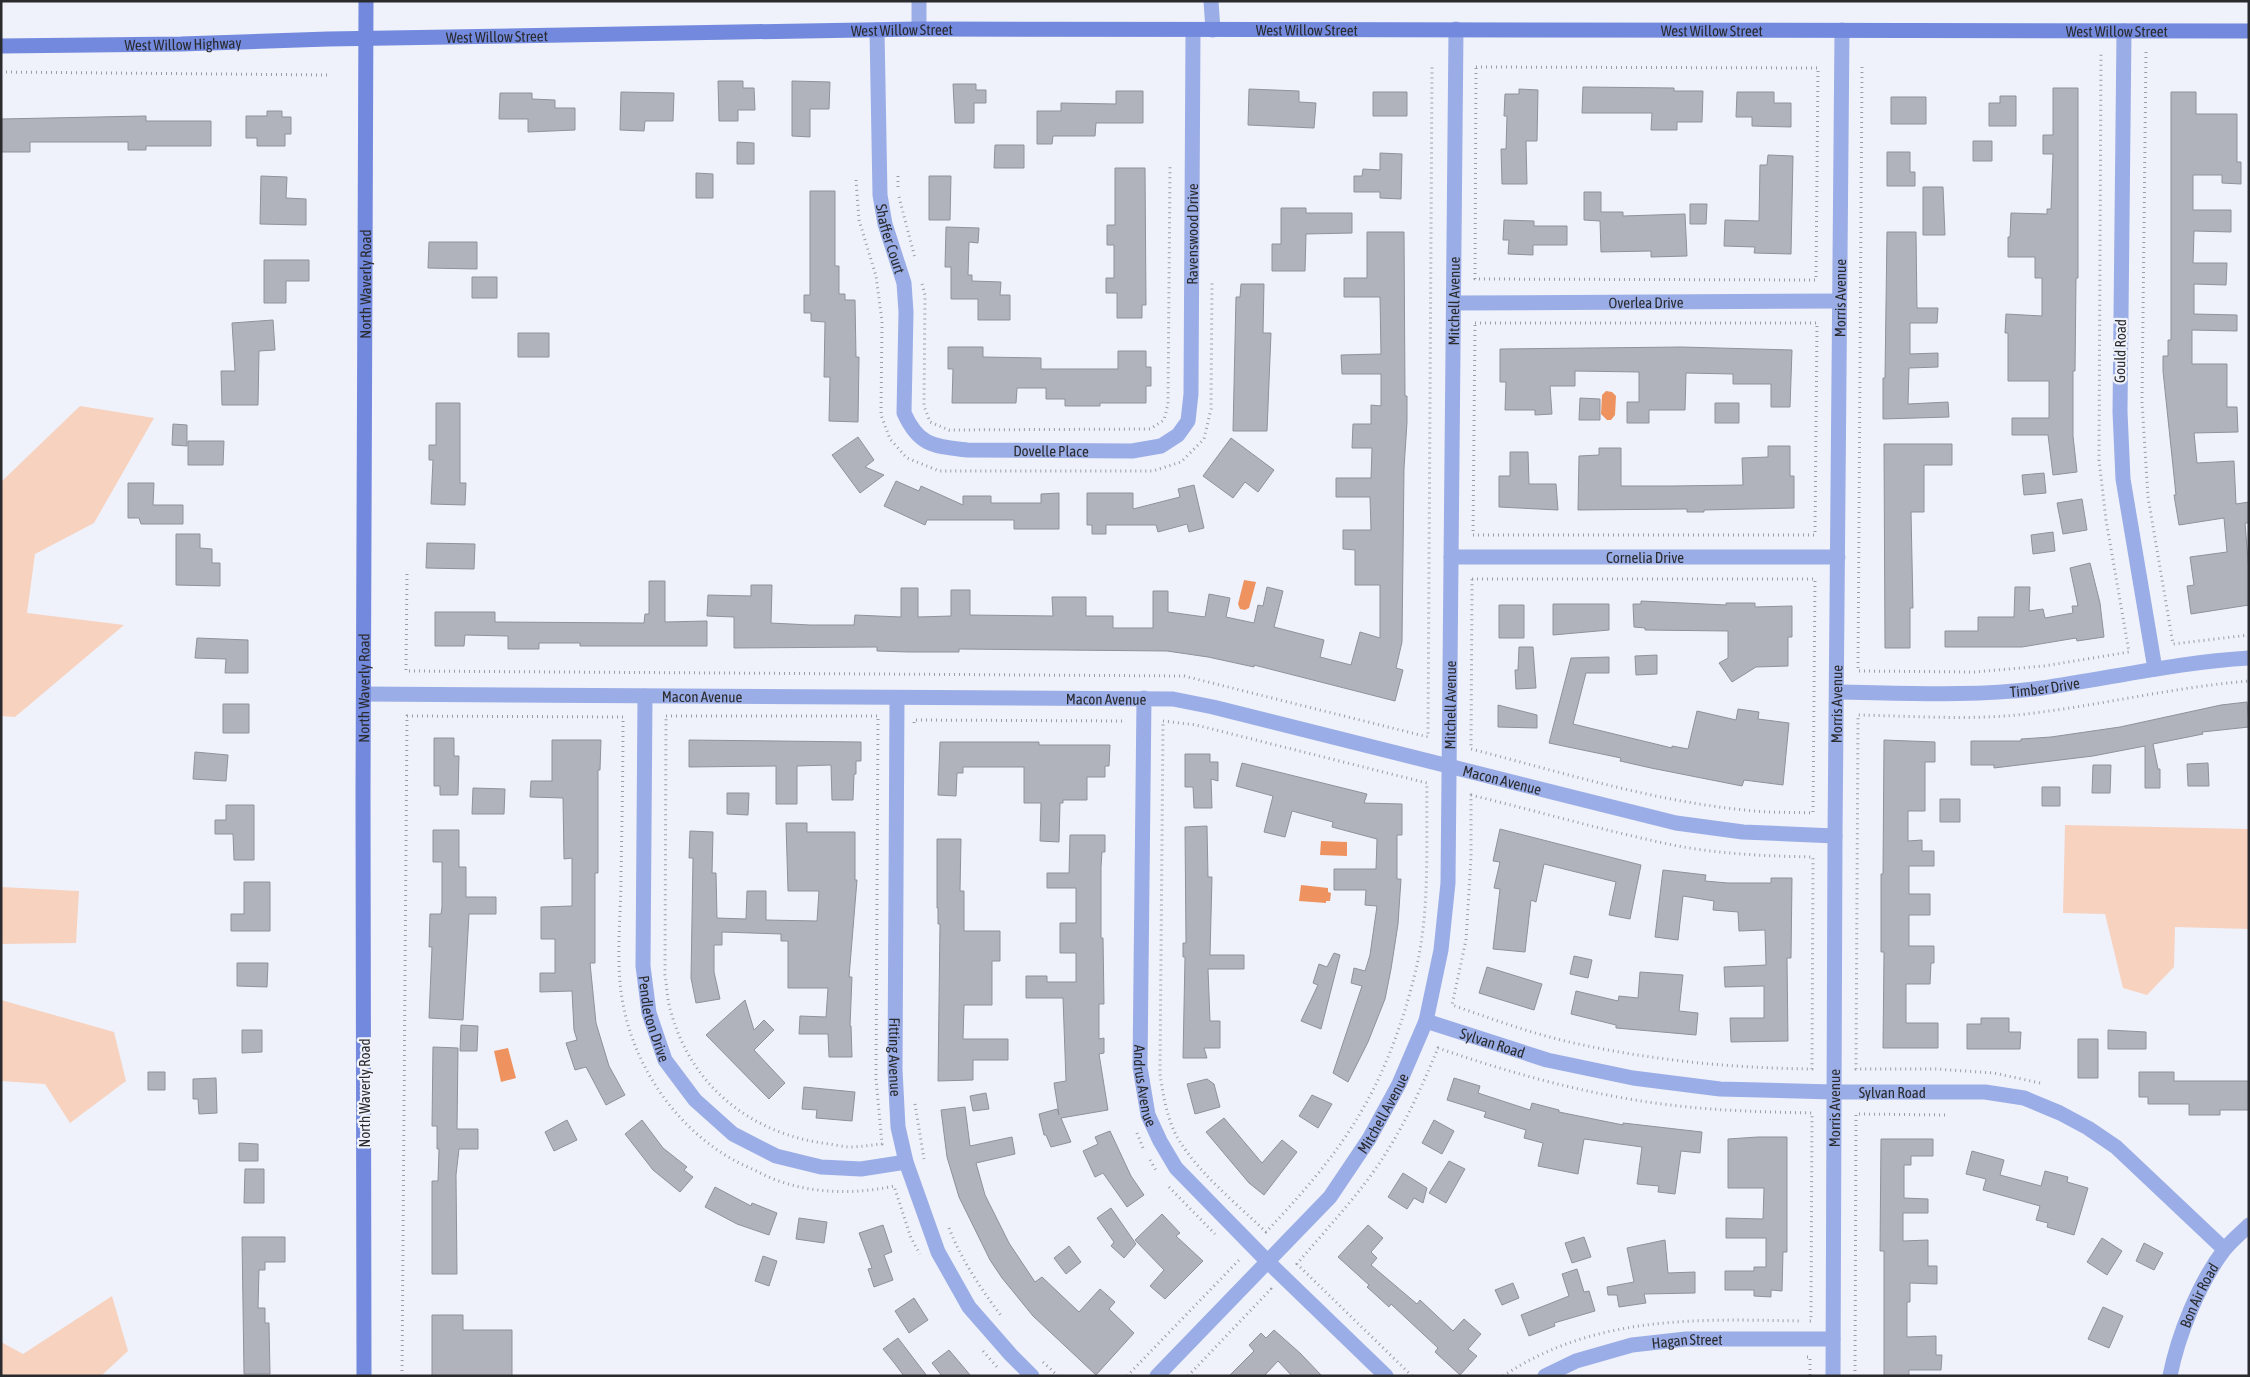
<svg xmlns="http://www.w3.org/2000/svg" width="2250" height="1377" font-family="'Asap Condensed',sans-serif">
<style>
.green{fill:#f7d2bf}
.water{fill:#ee9360}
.building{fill:#b0b3bb;stroke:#8f929a}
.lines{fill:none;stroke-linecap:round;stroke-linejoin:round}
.path{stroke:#9a9da3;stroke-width:3;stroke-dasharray:1 4;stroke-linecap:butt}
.street{stroke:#9bade6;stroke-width:15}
.secondary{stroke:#7289dd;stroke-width:15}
.labels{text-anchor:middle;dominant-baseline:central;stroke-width:4.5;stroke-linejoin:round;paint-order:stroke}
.street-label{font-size:15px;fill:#2a2b2f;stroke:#eff2fb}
</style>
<rect width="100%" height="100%" fill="#eff2fb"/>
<path class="green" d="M80 406 154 418 94 523 35 554 27 613 124 625 15 717 1 716V482Z
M2065 825 2249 829V929L2175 927 2174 967 2147 995 2123 988 2105 914 2063 913Z
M1 887 79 891 76 943 1 944Z
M1 1000 114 1032 126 1081 70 1123 45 1084 1 1081Z
M112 1296 128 1351 101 1376H1V1342L23 1354Z"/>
<path class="water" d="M1606 391 1612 392 1616 396 1615 415 1611 420H1607L1601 414 1602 395Z
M1244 580 1256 582 1249 608 1245 610 1240 609 1238 604Z
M1321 841 1347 842V856L1320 855Z
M1301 885 1328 888V892L1331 893 1330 901H1326V903L1299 901Z
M508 1048 516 1078 501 1082 494 1051Z"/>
<path class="building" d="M718 81H743V88H754L755 110H738V121H719Z
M792 81 830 82 829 109H810V137L792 136Z
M953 84H976V90H986V103H974V123H955Z
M1583 87 1674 88V91H1703L1702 122H1677V130H1651L1652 113H1582Z
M2053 88H2078V278H2076L2075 371H2073V436L2077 472 2053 475 2048 435H2012V418H2049V381H2008V333H2005L2006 314 2042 316V278H2035V257H2008V237H2010L2011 213 2047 214V209H2051L2053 154H2043V135H2053Z
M1249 89 1299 91V102L1316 103 1314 128 1248 125Z
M1519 89 1538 90 1537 141H1526L1527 184H1502L1501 149H1506L1507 116H1504L1505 94H1519Z
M1116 91H1143V123H1096L1095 136H1053L1052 144H1037V111H1061V103L1116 104Z
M621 92 674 93 673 121H645L644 131 620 130Z
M1373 92H1407V116H1373Z
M1737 92H1774V103H1791V127L1752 126V117H1736Z
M2171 92H2196V114H2237V162H2241V184L2222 183V175H2193V210H2231V232L2194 231 2193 263H2227L2226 285 2194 284V314L2237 315V331L2192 330V364H2227V407H2237L2238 432 2194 433 2197 463 2234 461 2236 504 2249 502V523H2245L2249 572V605L2191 614 2187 586 2194 585 2190 557 2227 552 2224 518 2179 525 2174 495H2176L2163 371V356H2168V340H2171Z
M500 93H532V99L555 100V108H575V130L528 132V119H499Z
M2000 96H2016V126H1989V103H2000Z
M1891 97H1926V124H1891Z
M267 111H282V117H291V134H285V146H257V138H246V116H267Z
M146 116V121H211V146H146V150H128V142H30V152H1V119Z
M1973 141H1992V161H1973Z
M737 142 754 143V164H737Z
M995 145H1024V168H994Z
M1887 152H1910V172H1915V186H1887Z
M1380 153 1402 154 1401 199 1380 198V192H1354V176H1362L1363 169 1380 170Z
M1768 155 1793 156 1791 254 1754 253 1755 247 1724 246 1725 220 1759 221 1760 165H1767Z
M1115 168H1145L1146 305H1142V318H1117V293H1106V278H1114V245H1107V225H1115Z
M696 173 713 174V198H696Z
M261 176 287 177 286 198 306 199V225L260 224Z
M929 176H951L950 220H929Z
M1923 187H1943L1945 235H1923Z
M810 191H835V266H839V294H845V300H855L856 357H859L858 422 829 421 830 377H824L825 322 811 321V313H804V295H810Z
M1584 192H1601V212H1623V216L1685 214 1687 256 1651 257V251L1601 252 1600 221 1584 220Z
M1690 204H1707L1706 224H1690Z
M1281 208H1306V213H1352V233L1306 234 1305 271H1272V244H1281Z
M1504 220 1534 221V226H1567V245H1533V255L1508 254 1509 240H1503Z
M946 227 979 228 978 243 969 242 968 275H972V281L1001 282 1000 295H1010V320H978V299H951V267H945Z
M1367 232H1404L1405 396H1407V422L1404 468 1402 642 1396 668 1403 670 1395 701 1254 665V667L1208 657 1167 651 959 649V652H908L877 651V647L734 648V617L707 616 708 595 751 596V585H772L771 623 810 625H854L855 615 901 617V588H918V617L951 616V590H970V615L1053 616 1052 597H1086V616H1113V628H1153V591H1168V612L1205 617 1209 594 1230 598 1226 617 1254 623 1258 605 1263 606 1267 587 1283 591 1274 627 1324 640 1320 657 1351 665 1360 632 1380 638V585H1355V550L1343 549V530H1371L1370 497H1336V478H1371L1372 448H1352L1353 424H1371V405L1381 406V374H1342L1341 355 1381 354 1380 297H1344V278H1367Z
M1887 232H1916L1917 308H1938L1937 323H1910V354L1938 353V367L1909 368 1908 404 1948 402 1949 417 1883 419V378H1885Z
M429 242H477V269L428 268Z
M264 260H309V281H286V303H264Z
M472 277H497V298H472Z
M1241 284H1264L1263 333H1271L1267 431H1233L1236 297H1240Z
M273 320 275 350 259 351 258 405H222L221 371H235L232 323Z
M518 333H549V357H518Z
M948 347H983V357L1041 358V369H1118V351H1146V367H1151V386H1146V403H1100V406H1065V399H1046V388H1017L1016 403H952L953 369H948Z
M1681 347 1792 350 1790 407H1771V384H1733V374L1686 373 1685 410H1649V423H1627V402H1639V372L1575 371V386H1550L1552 414 1535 415V410H1505L1506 382H1500V349Z
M1580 398 1600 399V420H1579Z
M436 403H460V483H466L465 505 431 504 433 460H429V445H436Z
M1715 403H1739V423H1715Z
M173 424 187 425V446L172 445Z
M858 437 874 460 865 467 884 475 860 493 832 455Z
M1231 438 1274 470 1258 492 1245 482 1233 498 1203 476Z
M188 441H224L223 465H188Z
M1884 444H1952V465H1924V512H1911L1913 608H1910V648H1885Z
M1768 446H1790V476H1794V508L1704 510V512H1687V509L1578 510 1579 456 1599 455V448H1621V486H1673L1743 485 1742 458 1768 457Z
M1510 452H1528L1529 484H1556L1558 510 1499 507V476H1510Z
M2044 473 2046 493 2024 495 2022 475Z
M896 481 919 491 921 486 963 505V496H991V503H1041V494L1059 493V529H1014V520H927L925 525 884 506Z
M128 483H154L153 505H183V524H141L139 518H128Z
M1194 485 1204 528 1189 532 1187 524 1158 532 1156 525H1106V534H1092V525H1087V493H1133V509L1180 497 1178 489Z
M2082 499 2087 530 2063 534 2057 503Z
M2053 532 2055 551 2033 554 2031 535Z
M176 534H200V548L212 549V563H220V586L176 585Z
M427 543 475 544 474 569 426 568Z
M2090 563 2100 603 2104 637 2077 641 2076 638 2022 647H1945V631H1978V617H2014L2015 587H2030L2029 611 2043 609 2045 618 2073 613 2072 606H2078L2070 568Z
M649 581H665V622L707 621V646H580V643H539V649H508V636L465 635 464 646H435V612H495V622L644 623 645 614H649Z
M1641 601 1726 605V603H1755V607L1792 606V637H1788V666L1756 667 1732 682 1719 663 1728 658V631L1645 630V628L1634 627 1633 604H1641Z
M1553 604H1609V630L1553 635Z
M1499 605H1524V638H1499Z
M197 638 248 640V673H225L226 659 195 658Z
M1519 647H1533L1536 688 1516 689 1515 670H1518Z
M1657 655V674L1636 675 1635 656Z
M1609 657V673H1586L1573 724 1672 748V746L1688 749 1697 711 1736 720 1738 709 1759 712 1758 719 1789 723 1783 785 1744 780 1742 786 1651 768 1620 761 1621 758 1549 743 1571 658Z
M2247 702 2249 727 2202 732 2203 734 2153 744 2158 769H2160V788H2145V746L2093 756 1994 768V765H1971V741H2021V739L2051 737 2120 727 2221 705Z
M223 704H249V733H223Z
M1498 705 1537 715V728L1498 727Z
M434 738H454V756H459L458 795H440V786H434Z
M552 740H601L600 770H598V873H595V963H590L596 1023 609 1066 625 1095 606 1105 586 1067 575 1070 566 1043 577 1040 574 1030 572 991 540 992V973H555V939H541V907L572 906V858L564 859 563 798 530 797 531 781H552Z
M689 740 861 742V761H856V774H854L853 800H832L831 765 797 766V804H776V766L689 767Z
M1884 740 1935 742V762H1925V811H1908V841L1922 840V851H1934V866H1909V894H1930V915H1909V946H1934V963H1931L1930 984H1906V1023H1938V1048H1883L1884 952H1881V874H1883Z
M940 742H1039V745H1110L1109 766H1105V777H1087V800H1063V803H1060L1059 842 1040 841 1041 803H1024V767H963V773H957L956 796 938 795Z
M195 752 228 755 226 781 193 779Z
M1185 754H1210V762H1218V781L1211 779 1212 808H1194L1193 787H1185Z
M1242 763 1367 794 1364 803 1402 804V835H1397V879H1401L1398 924 1391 969 1385 999 1368 1042 1348 1082 1333 1073 1362 986 1351 983 1354 968 1365 971 1370 955 1377 906 1365 905 1366 890H1334V869H1376L1377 839 1332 827 1333 822 1292 811 1285 837 1264 832 1273 796 1236 786Z
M2208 763 2209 786H2188L2187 764Z
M2093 765H2111L2110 793H2092Z
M2042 787H2060V806H2042Z
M473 788 505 789 504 814H472Z
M727 793H749L748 815 727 814Z
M1940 799H1960V822H1940Z
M226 805H254V860H234L233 834H215V820H226Z
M786 823H807V832H855V880H857L849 977H852L850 1026H851L852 1057H829L828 1034H799L800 1016 826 1017 828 988H788V941H781V934L722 932V945H714V972L720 999 696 1003 691 978 693 858H689L690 831 713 832 712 873H716L717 918 746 919 747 891H766V920L817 921 819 891H788Z
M1207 826 1208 877H1212L1210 955H1244V969H1208L1210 1021H1220V1048H1204L1207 1058H1183L1185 957H1183V943H1186L1185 827Z
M1500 829 1641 865 1630 919 1609 915 1616 882 1544 864 1536 902 1531 900 1525 952 1493 949 1500 889 1494 888 1500 862 1493 861Z
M433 830H459V867H466V897H496V914H469L463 1020 429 1018 432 947H429L430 914H441L442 907V862H433Z
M1070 835H1105V852H1102L1101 867V938H1103L1104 1004H1099V1039L1104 1038V1053L1099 1054 1108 1110 1061 1118 1071 1142 1051 1147 1046 1135H1044L1039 1114 1057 1109 1059 1115 1054 1083 1066 1081 1063 998H1026V976H1047V982H1076V953H1060V923H1076V888H1047V873H1069Z
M937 839H961L960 891H964V931H1000V961H992V1005H964L963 1039H1008V1060H973V1080L938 1081 940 924H938V908H937Z
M1663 870 1706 875 1705 881 1728 883H1771V878H1792L1791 958H1787L1788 1041 1731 1042 1730 1018H1764V986L1725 987 1724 967 1766 965 1765 930 1739 931 1738 912 1713 910 1714 901 1683 896 1678 940 1655 937Z
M244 882H270V931H231V914H244Z
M1334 953 1340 955 1321 1029 1301 1021 1318 985 1313 983 1319 964 1327 967Z
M1574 956 1592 960 1588 978 1570 974Z
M237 963H268L267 987 237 986Z
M1487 967 1542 984 1534 1010 1479 993Z
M1640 972 1683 975 1679 1011 1698 1013 1696 1035 1616 1028V1025L1571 1014 1576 991 1618 1001 1619 996 1638 998Z
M745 1000 754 1030 764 1020 774 1030 754 1050 785 1083 769 1099 706 1035Z
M1981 1018H2009V1032H2021L2020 1049H1967V1024H1981Z
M461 1025 478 1026 477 1051H460Z
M242 1030H262V1052L242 1053Z
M2108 1030 2146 1032V1049H2108Z
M2078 1039H2098V1078H2078Z
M433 1047 458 1048 457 1129H478V1149H459L456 1175 457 1274H432V1181H438L439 1149H437V1126H432Z
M148 1072H165V1090H148Z
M2139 1072H2174V1081H2249V1110H2220V1115H2189V1104H2148V1097H2139Z
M216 1078 217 1113 199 1114 198 1099H193V1079Z
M1454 1078 1480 1086 1478 1093 1530 1110 1532 1103 1559 1110V1112L1623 1125V1123L1702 1132 1700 1153 1681 1151 1675 1194 1658 1192 1659 1186 1637 1184 1642 1147 1584 1139 1578 1174 1538 1166 1543 1143 1524 1138 1526 1130 1484 1117 1486 1112 1447 1100Z
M1207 1079 1214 1084 1220 1107 1195 1114 1187 1084Z
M804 1087 855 1092 852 1121 816 1118 817 1110 802 1109Z
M986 1093 989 1109 973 1111 970 1096Z
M1312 1095 1332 1104 1318 1128 1299 1116Z
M965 1107 970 1146 1012 1137 1015 1154 976 1163 985 1195 1009 1243 1035 1282 1042 1277 1079 1312 1100 1289 1115 1302 1109 1309 1134 1333 1096 1375 1033 1316 1002 1278 990 1260 959 1197 947 1157 941 1110Z
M1224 1118 1262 1163 1282 1140 1297 1152 1264 1195 1249 1183 1206 1132Z
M567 1120 577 1140 554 1151 545 1132Z
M642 1120 663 1148 687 1167 684 1170 693 1177 680 1192 653 1170 625 1134Z
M1434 1120 1454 1131 1442 1154 1422 1143Z
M1110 1131 1131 1176 1144 1195 1127 1207 1103 1173 1095 1177 1083 1151 1098 1144 1095 1137Z
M1758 1137H1787V1252H1783L1782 1291 1771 1290V1297L1754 1296V1290H1725V1271H1754V1267H1766V1238H1726V1218L1763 1219 1764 1188H1728V1139Z
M1881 1139H1933V1156H1911V1165H1904V1198L1928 1199V1213H1903V1241L1928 1240V1266H1937V1284L1910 1283V1302H1907V1337L1936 1336V1355H1942L1941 1370H1909V1376H1884V1251H1880Z
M239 1143 258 1144V1161H239Z
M1972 1151 2004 1160 2000 1175 2041 1186 2045 1171 2068 1177 2067 1182 2088 1188 2074 1235 2047 1227 2048 1223 2036 1220 2040 1206 1983 1190 1986 1179 1966 1174Z
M1449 1161 1465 1169 1446 1203 1429 1193Z
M245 1169H264V1203H244Z
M1403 1173 1427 1188 1423 1203 1414 1198 1407 1209 1388 1197Z
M715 1187 751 1206 752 1203 777 1213 769 1235 737 1224 705 1207Z
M1111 1208 1136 1244 1124 1258 1111 1246 1114 1242 1097 1218Z
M1162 1214 1180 1233 1176 1236 1203 1261 1165 1299 1150 1286 1164 1270 1135 1240Z
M799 1218 827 1222 824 1243 796 1239Z
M883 1225 892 1252 884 1255 893 1280 874 1287 868 1269 872 1268 859 1233Z
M1368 1225 1383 1238 1371 1252 1377 1258 1371 1265 1417 1304 1420 1300 1453 1331 1464 1319 1481 1334 1468 1349 1477 1356 1460 1375 1435 1352 1438 1348 1391 1304 1389 1307 1367 1287 1369 1285 1338 1257Z
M242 1237H285V1262H265V1270H259L258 1308H265V1323H269L270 1374H244Z
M1584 1237 1591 1257 1572 1263 1565 1243Z
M2102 1238 2122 1251 2107 1275 2087 1262Z
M1665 1240 1668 1273 1695 1272V1293L1644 1294 1646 1303 1619 1307 1617 1295H1608L1607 1287 1634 1282 1627 1248Z
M2144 1243 2163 1253 2154 1270 2136 1261Z
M1069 1246 1081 1262 1066 1274 1054 1258Z
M763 1256 777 1261 769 1286 755 1281Z
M1577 1269 1584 1292 1589 1291 1595 1311 1554 1323 1555 1326 1529 1336 1521 1315 1569 1296 1562 1274Z
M1513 1283 1519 1298 1502 1305 1495 1290Z
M914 1298 928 1320 909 1333 895 1311Z
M2103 1307 2123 1316 2109 1348 2088 1339Z
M432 1315H463V1330H512V1376H432Z
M1274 1330 1300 1353 1322 1376H1292L1278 1361 1264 1376H1229L1254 1351 1249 1345 1261 1333 1266 1338Z
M898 1338 927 1376H904L895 1364 883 1349Z
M949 1350 971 1376H942L932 1363Z"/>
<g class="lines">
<path class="path" d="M2146 52 2142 402 2148 497 2173 644 2249 635
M1476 67 1818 68 1816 280 1475 279Z
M1862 67 1858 671 1974 672 2044 666 2129 652 2106 520 2099 460 2101 51
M1 72 329 75
M898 176V191
M856 180 859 220 876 276 882 321 881 415 890 439 907 458 939 471H1153L1181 462 1204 439 1211 409 1212 281
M899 197 915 258
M922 284 925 295 924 406 930 422 949 430 1150 429 1164 420 1168 404 1170 166
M1475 323H1817L1815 535H1473Z
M407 574 406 671 1184 676 1428 737 1432 67
M1472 579H1815L1813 813C1790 812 1767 813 1745 810 1652 801 1561 772 1471 749Z
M666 716H878L876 1079 882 1144C871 1145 860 1147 848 1147 840 1146 831 1144 822 1143 749 1132 691 1085 671 1012 667 1000 667 987 665 975Z
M1163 721 1196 725 1427 783C1426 843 1430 907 1417 965 1405 1017 1386 1071 1358 1117 1333 1159 1300 1196 1266 1232 1235 1202 1199 1174 1177 1137 1167 1118 1163 1095 1160 1074Z
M914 723V720L1126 721
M1471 795C1536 811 1602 830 1668 844 1715 854 1764 856 1813 857L1812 1069C1734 1068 1659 1061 1583 1045 1538 1036 1495 1020 1452 1005L1466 940 1471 858Z
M2040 1083 1994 1073 1936 1069H1856L1858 715C1916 716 1976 721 2034 713 2106 704 2176 687 2249 681
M915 1104 924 1159
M1137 1133 1143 1148
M1150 1160 1157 1172
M1169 1187 1215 1234
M949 1228C962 1261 981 1289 1002 1317
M983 1351 997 1367
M1807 1357H1810V1376
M1043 1362 1058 1376
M402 1376 407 716 623 717C623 770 622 823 621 876 621 918 615 963 623 1004 636 1074 685 1140 750 1168 761 1173 771 1179 782 1182 817 1194 858 1194 894 1186L911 1238 920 1254
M514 1376V1373
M1127 1376 1240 1259 1239 1258
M1188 1376 1271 1289 1272 1291
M1412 1376 1297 1264C1327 1228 1361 1193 1386 1153 1407 1120 1423 1084 1438 1048 1516 1075 1596 1097 1679 1106 1723 1111 1767 1112 1812 1113L1811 1321H1808
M1503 1376C1595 1315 1696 1319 1801 1321
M1855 1376 1856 1114 1948 1115"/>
<g class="street">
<path d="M919 1V29"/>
<path d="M1211 1 1213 30"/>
<path id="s1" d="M877 30 880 195 885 224 904 283 906 312 904 413C919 446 933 446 967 450L1132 451 1161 446 1178 435 1188 421 1191 394 1193 30"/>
<path d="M2124 31 2120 412 2123 479 2155 669"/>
<path id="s2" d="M1454 303 1839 301"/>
<path id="s3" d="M1451 557H1838"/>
<path id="s4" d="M1837 692C1905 693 1974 697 2042 688 2111 678 2179 662 2249 658"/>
<path id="s5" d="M364 694 1173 699 1213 707 1676 823 1743 832 1835 836"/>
<path id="s6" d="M645 696 643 966 649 1013 665 1060 695 1100 733 1134 776 1156 821 1167 861 1169 906 1162"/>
<path id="s7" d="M1144 698 1140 1067 1148 1115 1160 1141 1176 1168 1268 1262 1386 1376"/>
<path id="s8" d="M897 699 895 1070 898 1127 906 1162 938 1252 969 1307 1011 1355 1032 1376"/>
<path id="s9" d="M1426 1021 1547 1060 1633 1078 1720 1089 1833 1092H1985L2024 1098 2060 1113 2088 1128 2116 1147 2224 1249"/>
<path id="s10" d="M1157 1376 1330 1197 1369 1139 1399 1084 1426 1021 1441 950 1448 883 1456 29"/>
<path id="s11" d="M1545 1376 1576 1361 1632 1345 1686 1339H1833"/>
<path id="s12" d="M1833 1376 1835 836 1842 30"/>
<path id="s13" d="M2170 1376C2178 1335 2199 1283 2224 1250 2231 1241 2241 1233 2249 1225"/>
</g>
<g class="secondary">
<path id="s14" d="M1 46 181 44 328 39 919 29 2249 31"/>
<path id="s15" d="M364 1376 363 793 366 1"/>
</g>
</g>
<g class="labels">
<g class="street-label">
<text stroke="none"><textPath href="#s14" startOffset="901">West Willow Street</textPath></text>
<text stroke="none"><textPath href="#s14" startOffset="1306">West Willow Street</textPath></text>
<text stroke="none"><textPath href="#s14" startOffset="1711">West Willow Street</textPath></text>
<text stroke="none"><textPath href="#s14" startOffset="2116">West Willow Street</textPath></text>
<text stroke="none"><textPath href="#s14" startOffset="496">West Willow Street</textPath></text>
<text stroke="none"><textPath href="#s14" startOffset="182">West Willow Highway</textPath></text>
<text stroke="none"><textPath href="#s1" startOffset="884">Ravenswood Drive</textPath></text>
<text stroke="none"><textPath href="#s1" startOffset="210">Shaffer Court</textPath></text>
<text stroke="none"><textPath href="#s15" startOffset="1092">North Waverly Road</textPath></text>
<text stroke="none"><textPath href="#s12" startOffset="1078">Morris Avenue</textPath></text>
<text stroke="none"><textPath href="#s10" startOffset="1172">Mitchell Avenue</textPath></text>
<text stroke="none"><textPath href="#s2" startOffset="192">Overlea Drive</textPath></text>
<text transform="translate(2120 351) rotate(-89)">Gould Road</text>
<text stroke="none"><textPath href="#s1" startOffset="549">Dovelle Place</textPath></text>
<text stroke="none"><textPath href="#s3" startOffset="194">Cornelia Drive</textPath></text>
<text stroke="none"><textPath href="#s4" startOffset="208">Timber Drive</textPath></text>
<text stroke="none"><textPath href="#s15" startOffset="688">North Waverly Road</textPath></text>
<text stroke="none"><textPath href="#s5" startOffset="338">Macon Avenue</textPath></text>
<text stroke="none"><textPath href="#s5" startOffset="742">Macon Avenue</textPath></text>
<text stroke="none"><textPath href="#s12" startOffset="672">Morris Avenue</textPath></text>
<text stroke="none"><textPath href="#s10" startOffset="768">Mitchell Avenue</textPath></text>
<text stroke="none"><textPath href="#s5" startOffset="1148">Macon Avenue</textPath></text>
<text stroke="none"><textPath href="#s6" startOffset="324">Pendleton Drive</textPath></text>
<text stroke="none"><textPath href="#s9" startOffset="70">Sylvan Road</textPath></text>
<text stroke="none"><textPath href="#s8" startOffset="358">Fitting Avenue</textPath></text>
<text stroke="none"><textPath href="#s7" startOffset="388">Andrus Avenue</textPath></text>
<text stroke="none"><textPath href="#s9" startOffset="475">Sylvan Road</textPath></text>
<text transform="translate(364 1093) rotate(-90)">North Waverly Road</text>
<text stroke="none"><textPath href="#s12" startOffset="268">Morris Avenue</textPath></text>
<text stroke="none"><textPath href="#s10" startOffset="348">Mitchell Avenue</textPath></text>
<text stroke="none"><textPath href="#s13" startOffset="86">Bon Air Road</textPath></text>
<text stroke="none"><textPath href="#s11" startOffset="148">Hagan Street</textPath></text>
</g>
</g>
<rect width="2250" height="1377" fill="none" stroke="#2a2b2f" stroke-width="5"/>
</svg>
